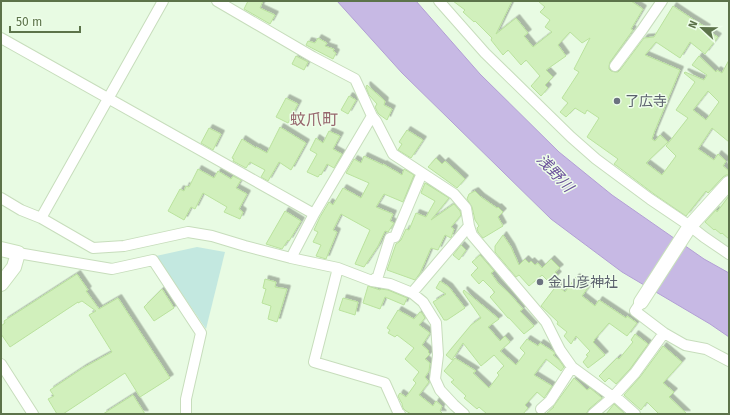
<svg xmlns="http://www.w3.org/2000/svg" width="730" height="415" font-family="'Fira Sans','Noto Sans JP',sans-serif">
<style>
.residential{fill:#ddf5d5}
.green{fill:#c3e8e0}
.water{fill:#c7b9e4;stroke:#b29fd5}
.building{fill:#d1f0bc;stroke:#bae29d;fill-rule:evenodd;filter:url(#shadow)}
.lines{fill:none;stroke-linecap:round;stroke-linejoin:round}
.street-casing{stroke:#c7ddbc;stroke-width:12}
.secondary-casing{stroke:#c8e1bb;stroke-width:16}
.street{stroke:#fff;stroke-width:10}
.secondary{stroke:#fff;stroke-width:14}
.worship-dot{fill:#6b7280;stroke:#eefee9;stroke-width:1.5}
.labels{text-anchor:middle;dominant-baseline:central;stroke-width:3;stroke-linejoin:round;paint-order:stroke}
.worship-label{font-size:14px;fill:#5b616d;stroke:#eefee9;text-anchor:start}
.water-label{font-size:15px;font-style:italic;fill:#694e9a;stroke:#eefee9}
.quarter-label{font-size:16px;fill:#96666d;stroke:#eefee9}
</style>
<defs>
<filter id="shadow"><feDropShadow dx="3.5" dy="-3.5" stdDeviation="0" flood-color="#0004"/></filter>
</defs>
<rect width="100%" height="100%" fill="#e8fbe3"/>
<path class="residential" d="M729 193V247L705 234 698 227Z"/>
<path class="green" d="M197 247 225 252 206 329 156 256Z"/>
<path class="water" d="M337 1H416L480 74 559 152 612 195 704 259 729 273V337L710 324 622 272 551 219 402 73Z"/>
<path class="building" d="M248 1H263L260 8 275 15 270 24 244 9Z
M453 1H512L496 34 516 18 528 33 524 36 533 47 552 32 545 27 550 20 540 12 545 7 538 1H631L643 9 631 29 633 30 610 62 609 66V69L611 71 615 72H618L620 70 644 38 654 37 673 6 691 18 707 28 706 30 718 37 705 54 690 42 680 58 656 42 645 55 680 70 656 128 655 130 652 139 655 141 660 135 668 142 646 163 662 175 676 156 666 146 688 118 676 110 695 82 684 73 685 72 704 80 707 75 692 65 699 56 716 72 717 70 722 73 729 60V142L712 128 698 149 714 160 718 154 726 161 723 166 729 171V175H726L723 177 708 193 706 191 686 216 654 194 617 166 614 164 618 159 587 137 599 118 587 110 585 114 575 108 566 117 560 112 568 103 562 98 579 72 574 69 590 38 582 43 570 32 558 45 566 56 546 70 553 77 545 85 548 88 541 96 531 86 540 76 526 60 521 65 508 50 503 55 491 40 492 38 475 21 474 22 463 12 465 10ZM708 91 719 102 706 120 693 110Z
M318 38 327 43 325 46 334 49 333 51 336 53 333 59 306 45 308 41 315 43Z
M296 56 308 62 304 70 292 64Z
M367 85 385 101 384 105 392 109 387 120 380 115 378 113 375 107 377 104 369 95 366 87Z
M349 96 356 100 348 114 341 110Z
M286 98 298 104 288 123 276 117Z
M280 127 306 143 291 170 279 162 268 181 261 177 265 170 250 162 246 168 233 161 234 159 232 158 242 139 256 148V147L267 153Z
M209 128 221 134 213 150 201 143Z
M407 130 423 140 411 158 398 150 402 144 399 142Z
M329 131 340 136 333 149 342 154 334 168 327 164 321 175 320 174 318 177 307 172 317 154 310 150 316 138 323 143Z
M364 156 383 165V164L402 175 404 169 414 175 403 202 384 194 376 207 393 214 390 221 394 223 388 232 385 231 378 246 364 267 355 264 370 230 341 214 333 230 337 232 326 259 316 256 321 245 313 242 318 232 314 230 320 217 329 202 333 205 343 188 361 198 369 183 346 173 354 159 361 163Z
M436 158 442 164 445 161 465 179 457 188 428 167Z
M198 169 214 178 218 171 231 179 233 176 241 180 236 188 247 194 239 209 243 212 240 219 224 212 227 207 203 193 195 209 191 207 184 220 168 211 180 189 184 191 186 186 189 187Z
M425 183 449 198 431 220 454 204 460 211 461 215 451 227 454 229 451 238 445 235 438 250 431 248 420 273 415 280 387 270 396 244 399 242 401 240 406 229 409 230 416 213 426 217 435 201 421 193Z
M475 191 481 197 497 208 498 207 503 212 498 217 503 226 483 238 478 232 477 228 479 226 475 220 472 207 467 199 469 194Z
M729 196V239L722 233 721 234 715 229 714 230 705 222 716 210 717 212Z
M285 211 301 221 289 241 288 240 282 249 266 244Z
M503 235 511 247 519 265 525 259 529 263 531 261 535 265 538 263 542 268 551 259 560 268 555 272 558 275 550 283 542 275 529 286 519 275 516 277 495 252V246Z
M461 245 466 250 459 260 453 255Z
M480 255 494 271 491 273 498 283 509 293 523 309 520 311 534 326 524 334 509 318H508L490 297 495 292 493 291V290L483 280 479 284 471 275 478 268 472 262Z
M77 274 88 290 86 291 99 309 118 298 170 378 140 397 125 373 63 414H57L48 399 54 396 50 390 83 368 112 352 89 315 96 311 82 301 78 303V302L10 347 1 334V326L5 323 4 321Z
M576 277 589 286 582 296 595 306 599 300 626 318 627 316 637 323 627 336 609 323 594 340H595L593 342 605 355 588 368 583 362 588 356 586 355 590 351 576 336 571 344 564 336 567 332 557 324 558 322 541 306 557 285 565 292Z
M265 279 276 282 275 287 287 289 277 322 268 319 271 306 262 303 266 289 263 288Z
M440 281 449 287 465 308 447 320H444L433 302 446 294 436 288Z
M368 286 380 290 381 289 388 290 407 298 404 305 385 297 380 309 363 303Z
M162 289 174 308 154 321 144 307Z
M464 290 499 319 488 327 500 341 505 336 510 342 500 351 516 365 525 353 520 348 527 339 538 346 540 343 554 352 555 354 553 355 559 360 564 367 561 371 546 359 534 375 552 386 544 398 537 392 525 405 528 408 523 414H487L479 407 477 409 464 398 466 396 451 382 454 380 444 371 455 358 476 371 473 373 489 388 499 375 497 373 504 366 494 355 481 366 463 343 452 360 446 355 471 325 481 318 463 292Z
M343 298 358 302 355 315 339 310Z
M398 310 414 319 420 312 422 313 425 318 419 325 430 333 422 345 429 351 428 352 430 354 425 359 430 363 429 371 425 377 429 382 419 395 433 406 436 401 442 406 440 411 443 414H411L406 411 403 408 402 404V403L401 402 398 396 400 393 406 397 416 383 413 380 419 372 405 359 414 348 397 335 395 337 388 333 390 330 387 328Z
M635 334 648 344 630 369 616 384 609 378 605 382 599 376 617 358 619 359 633 342 631 340Z
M663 346 682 362 663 383 674 392 669 397 687 414H659L647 402 641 410 624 395 640 377Z
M574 378 587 390 590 388 602 398 589 409 586 414H546L554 407H553Z
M133 395 145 414H103Z
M614 404 625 414H606Z"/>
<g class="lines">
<g class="street-casing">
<path id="street" d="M217 1 313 57 355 79 372 116 376 121 393 154 454 194 466 208 469 226 472 235 546 322 560 350 572 367 613 397 617 398 635 414
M439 1 485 53 571 137 596 159 650 199 690 226 704 237 729 254
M1 38 314 214 291 258
M615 66 642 30 662 1
M1 198 21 210 41 218 93 248 124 246 188 232 212 236 245 246 291 258 338 268 372 281 390 284 412 293 423 302 436 323 438 355 435 379 440 390 454 405 464 414
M314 214 372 116
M41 218 163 1
M18 253 112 269 153 260 201 333 186 399V414
M338 268 314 362 385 383 398 412 400 414
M372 281 378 276 390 238 395 237 422 173
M412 293 469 226
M641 302 635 311 664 333 685 345 706 349 729 361
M1 364 33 414
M541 409 550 401 572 367
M593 414 613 397 635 373 664 333"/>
</g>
<g class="secondary-casing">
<path id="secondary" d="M1 249 18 253 14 267 1 284
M641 302 690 226 729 183"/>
</g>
<use href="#street" class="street"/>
<use href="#secondary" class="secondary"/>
</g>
<g class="worship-dot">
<circle cx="617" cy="101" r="4"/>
<circle cx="540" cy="282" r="4"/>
</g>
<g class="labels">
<g class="worship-label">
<text x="625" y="101">了広寺</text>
<text x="548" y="282">金山彦神社</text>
</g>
<g class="water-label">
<text transform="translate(555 173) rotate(47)">浅野川</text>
</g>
<g class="quarter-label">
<text x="314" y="119">蚊爪町</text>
</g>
</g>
<rect width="730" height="415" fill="none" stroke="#5c734a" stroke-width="4"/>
<g transform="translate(702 28) rotate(292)" stroke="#eefee9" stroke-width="3" paint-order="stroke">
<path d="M0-3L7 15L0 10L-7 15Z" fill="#5c734a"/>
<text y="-6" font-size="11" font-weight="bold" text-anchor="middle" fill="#5c734a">N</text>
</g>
<path d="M10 26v6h70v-6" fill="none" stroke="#5c734a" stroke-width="2"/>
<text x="16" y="26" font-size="12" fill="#5c734a" stroke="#eefee9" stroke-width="3" paint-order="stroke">50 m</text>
</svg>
